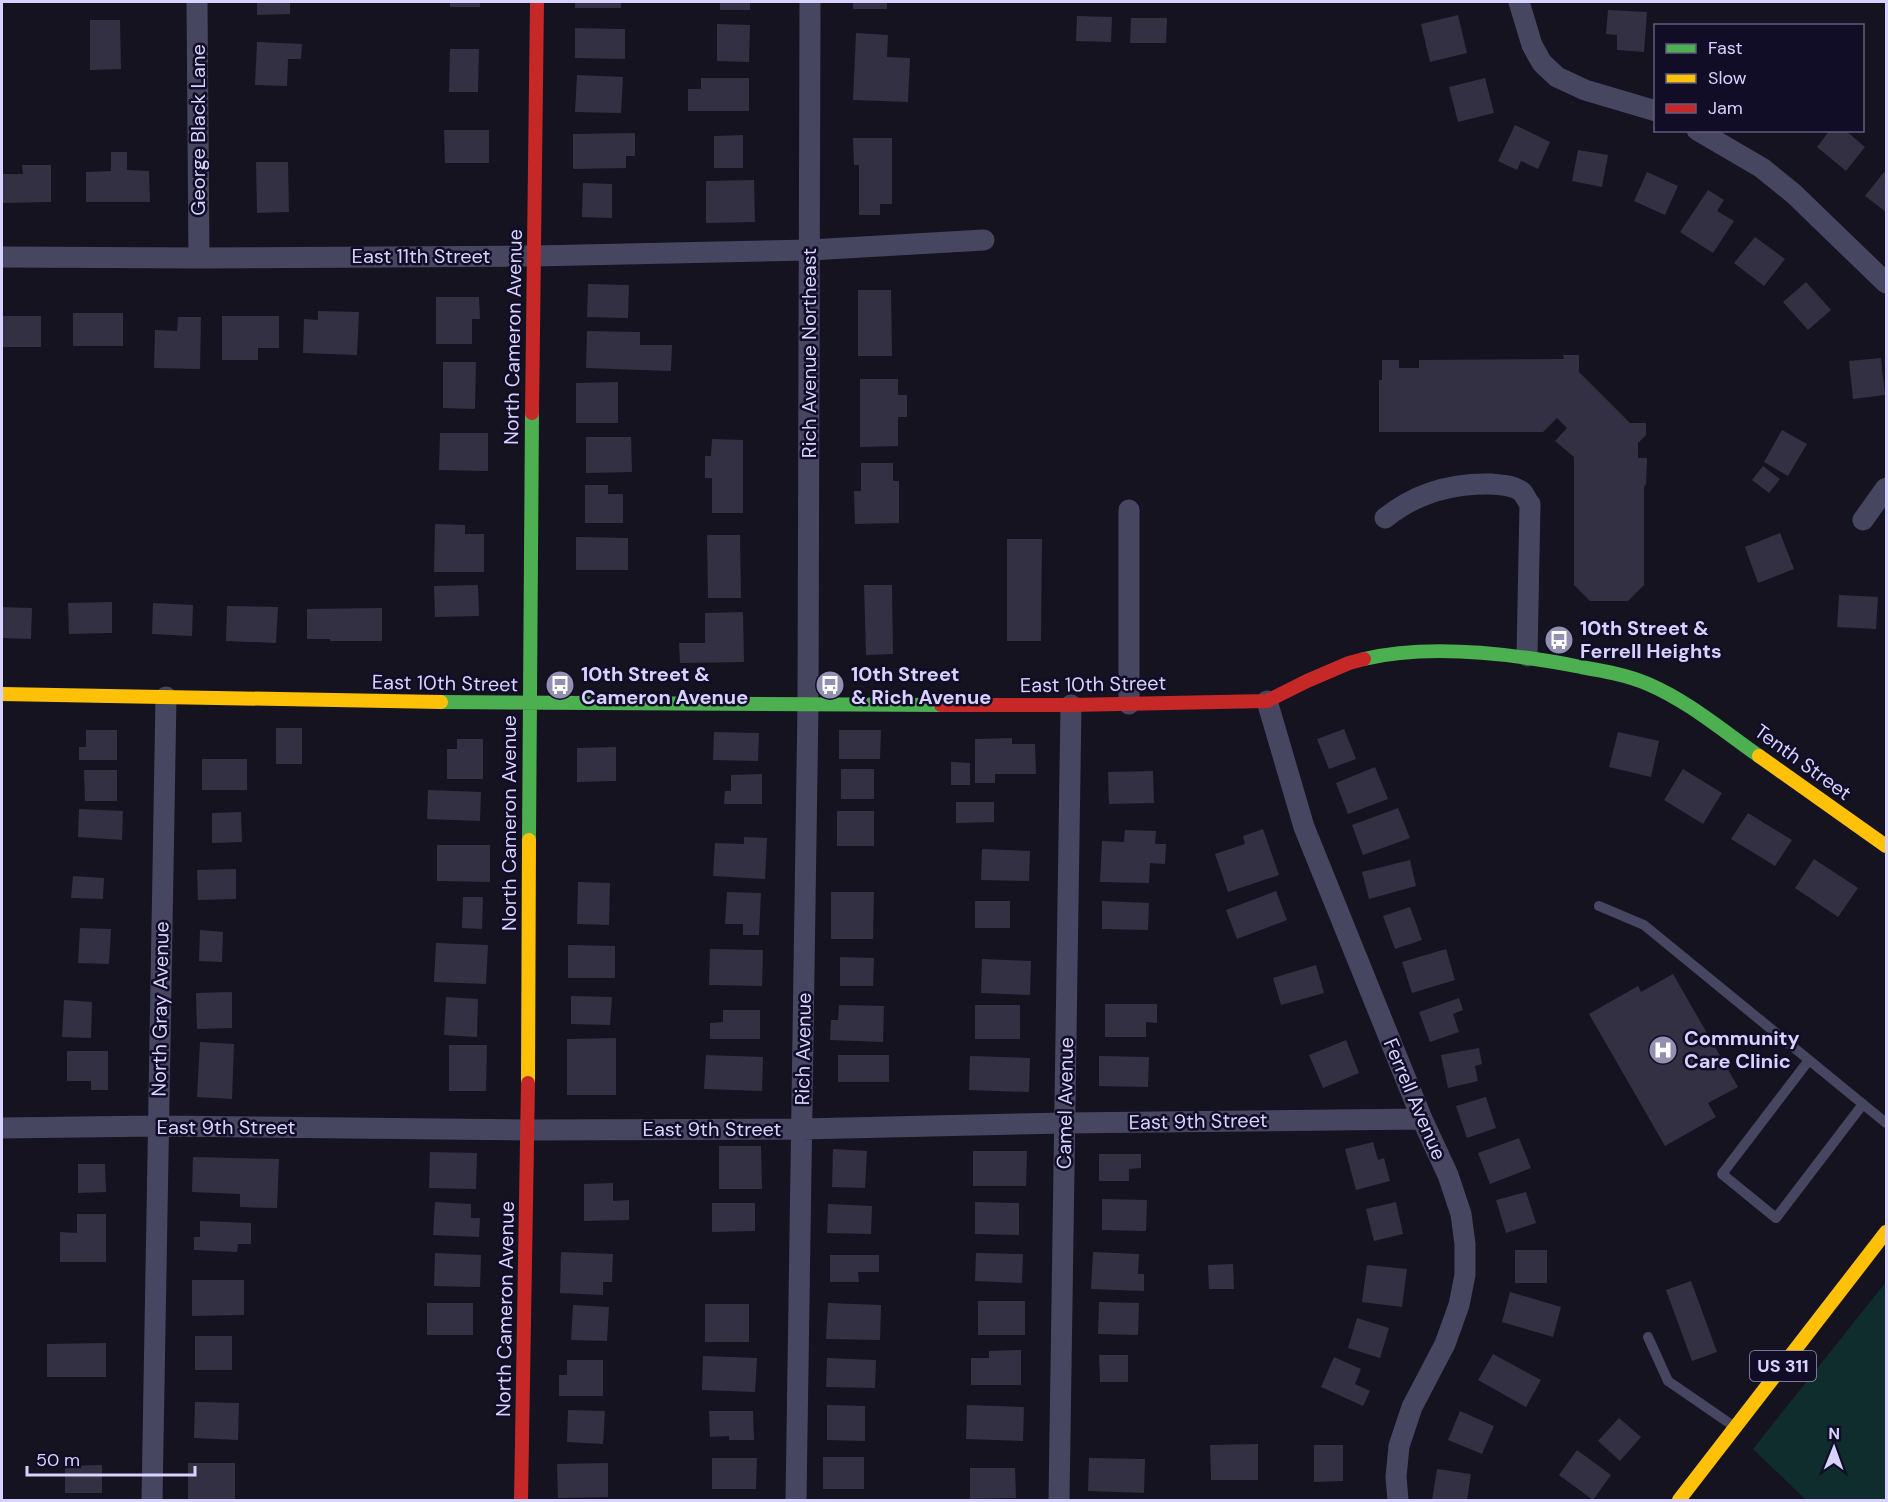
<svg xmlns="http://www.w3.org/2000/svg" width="1888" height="1502" font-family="'DM Sans',sans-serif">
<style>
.green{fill:#102d2e}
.building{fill:#333043}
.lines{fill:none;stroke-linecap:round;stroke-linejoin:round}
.lane{stroke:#474661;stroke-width:10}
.street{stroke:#474661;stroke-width:21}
.fast{stroke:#4caf50;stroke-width:14}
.slow{stroke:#ffc107;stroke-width:14}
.jam{stroke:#c62828;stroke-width:14}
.labels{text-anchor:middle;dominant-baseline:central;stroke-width:5;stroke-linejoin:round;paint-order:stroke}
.shield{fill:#110d26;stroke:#9c97be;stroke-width:1.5}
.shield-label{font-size:18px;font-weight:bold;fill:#d7d2ff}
.street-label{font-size:20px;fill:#d7d2ff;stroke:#110d26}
.poi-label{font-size:20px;font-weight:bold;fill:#d7d2ff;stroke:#110d26;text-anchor:start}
</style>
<rect width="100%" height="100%" fill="#151320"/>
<path class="green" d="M1886 1282V1500H1806L1753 1449Z"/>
<path class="building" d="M257 2H290V14L257 15Z
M450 2H480V7H450Z
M575 2H621V8H575Z
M720 2H750V10H720Z
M853 2H887V9H853Z
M1608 10 1647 12 1644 52 1617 50V35L1606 34Z
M1458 15 1467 53 1430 62 1421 24Z
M1077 16 1112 17 1111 42 1076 41Z
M1131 18H1167L1166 43H1130Z
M90 20H120L121 69 90 70Z
M717 24 750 25 749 62 717 61Z
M575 28 625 29V59L575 58Z
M856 33 888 35 887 57 910 58 908 102 853 100Z
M257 42 302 44 301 59H288L287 86 255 85Z
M450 49H479L478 92H449Z
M577 75 623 77 621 113 575 112Z
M701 78H749V111H688V89H701Z
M1485 78 1494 113 1458 122 1449 87Z
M1515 125 1550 142 1538 169 1521 161 1517 170 1498 161Z
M444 130H489V163H445Z
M1830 130H1845L1865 147 1846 171 1817 147Z
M635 133V156H626V168L573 169V134Z
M743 135V168H714V136Z
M853 138H892V204H880V215H859V165H854Z
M1578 150 1608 155 1602 187 1572 181Z
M111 152H127V170L149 171 150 202H86V172L111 171Z
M256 162H288L289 212 257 213Z
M22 165H51V202L2 203V174H23Z
M1647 172 1678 186 1665 215 1634 201Z
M1884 172 1886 174V212L1865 196Z
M754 180 755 222 706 223V181Z
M583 183 612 184V218L582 217Z
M1708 190 1724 200 1717 211 1734 221 1713 253 1680 232Z
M1755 237 1785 259 1764 286 1734 263Z
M1806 282 1831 310 1808 330 1783 302Z
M588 284 629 285 628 318 587 317Z
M858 290H891L892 356H858Z
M436 297H479L480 319H472V344H436Z
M318 311 359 312 357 355 303 353 304 319 318 320Z
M73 313H123V346H73Z
M2 316H41V347H2Z
M222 316H279V348H258V360H222Z
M178 317H201L200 369 154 368 155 330 177 331Z
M587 331 640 332V345H672L671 371 586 368Z
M1563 355H1579V372L1630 423H1646V435L1638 443V458H1647L1646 484 1644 487V585L1628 601H1590L1574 585V457L1555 441 1567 428 1557 418 1543 432H1379V380H1382V360H1399V368H1419V360L1564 359Z
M1881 358 1885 395 1853 399 1849 361Z
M443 362H476L475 409 443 408Z
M860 379H898V395H907V417H898V446L860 447Z
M618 382V423H576V383Z
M1782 430 1807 444 1788 476 1764 462Z
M440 433H488V471L439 470Z
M586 437H631L632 472 586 473Z
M712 439 743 440V513H712V478H705V456H711Z
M861 463H893V481H899V523L855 524 854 491H861Z
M1763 466 1780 479 1769 493 1752 480Z
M585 485H608V494H623V523H585Z
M435 524 465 525V534H484V572H434Z
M1780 533 1794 569 1758 583 1745 547Z
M707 535H740L741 598H708Z
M576 537 628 538V570H576Z
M1007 539H1042L1041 641H1007Z
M478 585 479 616 435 617 434 586Z
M864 585H892L893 654 866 655Z
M1839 595 1878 597 1876 629 1837 627Z
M112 602V633L69 634 68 603Z
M153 603 193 605 192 636 152 634Z
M227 606 278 607 276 643 226 641Z
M2 607 32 608 31 639 2 638Z
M382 608V641H330V639H307V609Z
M743 612 744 662 680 663 679 643H705V613Z
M276 728H302V764H276Z
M1344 729 1356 759 1329 769 1317 739Z
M86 730H117V760H79V747H86Z
M839 730H881L880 759H839Z
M714 732 759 733 758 761 713 760Z
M1618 732 1659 741 1651 777 1609 767Z
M1012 738V744H1035L1036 774H995V783H975V739Z
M457 739H483V779H447V749H457Z
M616 747V781L577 782V748Z
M202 759H247V790H202Z
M951 762 970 763V785H951Z
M1375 767 1388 799 1348 814 1336 783Z
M841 769H874V799H841Z
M1683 769 1722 793 1703 824 1664 800Z
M84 770H117V801H85Z
M1153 771 1154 803 1109 804 1108 772Z
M762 774V804H724L725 791H731V775Z
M428 790 481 792 480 821 427 819Z
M956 802H994V822L956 823Z
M1398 808 1410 838 1363 855 1352 825Z
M79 809 123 811 122 840 78 837Z
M837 811H874V846H837Z
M241 812 242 842 212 843V813Z
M1748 813 1792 840 1775 866 1731 839Z
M1263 829 1279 875 1228 892 1215 854 1245 844 1243 836Z
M1125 830 1156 831 1155 844H1166L1165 864 1150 863 1149 883 1100 882 1102 841 1124 842Z
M744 837 767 838 765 879 713 876 715 843 744 844Z
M437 845H490V882L437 881Z
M982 849 1030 851 1029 881 981 880Z
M1814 859 1858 888 1838 917 1795 888Z
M1410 860 1416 886 1369 899 1362 872Z
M236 869V899L198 900 197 870Z
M73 876 104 878 103 899 71 898Z
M578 882 610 883 609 925 577 924Z
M1276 891 1287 920 1237 939 1226 910Z
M727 892 761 893 759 935H743V924H725Z
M831 892H874L873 939H831Z
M463 897H483L482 929 462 928Z
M975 901H1010V928H975Z
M1102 901 1149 903 1148 930 1102 929Z
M1410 907 1422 940 1395 949 1383 916Z
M80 928 111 929 109 964 78 963Z
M200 930 223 932 222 962 199 961Z
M436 943 488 945 486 984 434 982Z
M568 945 615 946V978H568Z
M710 949 763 950 762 986 709 985Z
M1446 949 1455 980 1412 993 1402 962Z
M840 957 874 958 873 986H840Z
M982 959 1031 961 1030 995 981 993Z
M1316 965 1324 993 1281 1005 1273 978Z
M1673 974 1738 1087 1708 1103 1716 1117 1665 1146 1589 1014 1638 986 1641 992Z
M232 992V1028L197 1029 196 993Z
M571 996 612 997 610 1025 571 1024Z
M446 997 478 999 477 1037 444 1035Z
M1459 998 1463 1010 1453 1014 1459 1032 1430 1042 1419 1012Z
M64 1000 92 1002 91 1038 62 1037Z
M1105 1004H1157V1023L1146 1022V1037H1105Z
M839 1005 884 1006 883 1042 830 1040 831 1020H838Z
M975 1005H1020V1039H975Z
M723 1010H760V1039H710V1023L723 1022Z
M616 1038V1095H567V1039Z
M1346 1040 1359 1073 1323 1088 1309 1055Z
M200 1042 234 1044 232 1099 197 1097Z
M449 1045H487L486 1091H449Z
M1479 1048 1482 1064 1475 1066 1478 1081 1448 1088 1441 1055Z
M67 1051H108V1090H91V1081H67Z
M706 1055 763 1057 762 1091 704 1089Z
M838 1055H889V1082H838Z
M970 1056 1030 1058 1029 1092 969 1090Z
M1099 1056 1149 1057 1148 1087 1099 1086Z
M1486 1097 1496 1128 1467 1138 1456 1106Z
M1519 1138 1531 1168 1490 1184 1478 1153Z
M1373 1142 1378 1160 1384 1158 1390 1181 1356 1190 1345 1149Z
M719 1146H761L762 1189H719Z
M833 1149 867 1151 865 1188 832 1187Z
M973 1151H1027L1026 1186H973Z
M430 1152 477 1153 476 1189 429 1188Z
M1099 1154H1141V1168L1129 1169V1181H1099Z
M193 1157 279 1159 277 1208 240 1207V1194L192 1192Z
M78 1164H105L106 1192 78 1193Z
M613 1183V1201L629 1200V1220L584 1221V1184Z
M1526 1192 1536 1223 1506 1233 1496 1200Z
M1102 1199 1147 1200 1146 1231 1102 1230Z
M435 1202 471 1204V1218H480L479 1237 433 1235Z
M975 1202 1019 1203V1235L975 1234Z
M1396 1202 1403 1234 1374 1241 1366 1209Z
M712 1203H755V1231L712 1232Z
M828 1204 872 1206 871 1234 827 1233Z
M77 1214H106V1262H60V1232L77 1233Z
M200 1221 251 1223V1244H238L237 1252 194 1250V1237H200Z
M1515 1250H1547V1283H1515Z
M561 1252 613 1254 612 1282H603V1295L560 1293Z
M1093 1252 1139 1254 1138 1274H1144V1291L1091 1289Z
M435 1253 481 1255 480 1287 434 1286Z
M976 1253 1023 1254 1022 1283 975 1281Z
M830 1255H879V1272H858L859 1282H830Z
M1233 1264 1234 1289H1209L1208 1265Z
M1367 1265 1407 1269 1402 1307 1362 1302Z
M192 1280H244V1315L192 1316Z
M1691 1281 1717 1352 1692 1361 1666 1290Z
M1510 1292 1561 1307 1553 1337 1502 1322Z
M978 1301H1025V1335H978Z
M1099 1302 1139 1303 1138 1335 1098 1334Z
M427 1303H473V1335H427Z
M828 1303 881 1305 880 1340 826 1339Z
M705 1304H749V1342H705Z
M573 1305 609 1307 607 1341 571 1340Z
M1357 1318 1389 1328 1380 1358 1348 1348Z
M195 1336H232V1370H195Z
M106 1343V1377H47V1344Z
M1021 1350V1385H971V1358H989V1351Z
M1493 1354 1541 1380 1526 1407 1478 1380Z
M1099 1355H1128V1382H1100Z
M703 1356 757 1358 755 1392 702 1390Z
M1334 1357 1361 1369 1355 1384 1370 1391 1363 1406 1321 1387Z
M827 1358 876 1360 875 1388 826 1387Z
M567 1360H603V1396H559V1375H567Z
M195 1402 239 1403 238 1440 194 1438Z
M827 1405 865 1406V1441L827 1440Z
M967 1405 1024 1407 1023 1441 966 1439Z
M568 1410 605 1411 603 1444 567 1442Z
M709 1411H753L754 1440H729V1436L710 1437Z
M1460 1411 1494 1426 1482 1454 1448 1440Z
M1619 1418 1641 1437 1620 1461 1598 1441Z
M1258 1444V1480H1211L1210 1445Z
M1314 1445H1343V1481L1314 1482Z
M1577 1450 1611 1475 1593 1500 1559 1475Z
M823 1457H864V1489H823Z
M712 1458H757L756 1489H712Z
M1089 1458 1145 1459 1144 1493 1088 1491Z
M188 1463H235V1500H188Z
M608 1463V1497L558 1498 557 1464Z
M102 1465V1493H65V1466Z
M970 1468H1015L1016 1498 970 1499Z
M1437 1469 1471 1474 1467 1500H1432Z"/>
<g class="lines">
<path class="lane" d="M1599 906 1644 925 1886 1123
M1809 1060 1722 1174 1776 1218 1863 1104
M1648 1337 1668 1381 1732 1425"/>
<path class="street" d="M197 2 199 258
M1519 2 1532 45 1542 63 1557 77 1585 90 1656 111
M1697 130 1762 168 1794 194 1886 283
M2 257 199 258 533 256 810 250 984 240
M1385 518C1416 493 1452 483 1491 484 1501 485 1514 485 1522 492 1525 495 1527 501 1530 504L1527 656
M1863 520 1886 488
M1267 701 1304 827 1422 1119 1448 1175 1461 1214 1465 1244V1275L1459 1305 1445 1344 1412 1407 1399 1446 1396 1477 1398 1500
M1129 704V510
M2 1128 158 1126 528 1130 802 1129 1065 1123 1422 1119
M152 1500 166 697
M796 1500 808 705 810 2
M1059 1500 1071 705"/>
<path class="fast" d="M1364 659C1431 643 1515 654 1581 667 1604 671 1627 675 1648 684 1688 701 1723 731 1759 756
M441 702 941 705
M529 840 532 413"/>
<path class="slow" d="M2 694 441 702
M1759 756 1886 846
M528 1083 529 840
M1679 1500 1886 1232"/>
<path class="jam" d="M532 413 537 2
M941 705H1071L1267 701 1307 681 1349 663 1364 659
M521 1500 528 1083"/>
</g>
<defs>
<g id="bus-disc" transform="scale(1.5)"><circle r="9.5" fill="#938fb1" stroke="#110d26"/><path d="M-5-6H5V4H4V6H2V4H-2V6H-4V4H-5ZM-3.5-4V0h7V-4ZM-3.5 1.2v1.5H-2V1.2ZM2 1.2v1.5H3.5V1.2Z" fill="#fff"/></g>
<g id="hospital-disc" transform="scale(1.5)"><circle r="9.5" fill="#938fb1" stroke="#110d26"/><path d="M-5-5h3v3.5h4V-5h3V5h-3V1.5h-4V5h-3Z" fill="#fff"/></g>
</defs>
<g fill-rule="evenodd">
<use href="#bus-disc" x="1559" y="640"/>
<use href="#bus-disc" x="560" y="685"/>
<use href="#bus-disc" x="830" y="685"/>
<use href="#hospital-disc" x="1663" y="1050"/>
</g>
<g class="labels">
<rect class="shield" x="1750" y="1351" width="66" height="30" rx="4.5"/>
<g class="shield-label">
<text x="1783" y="1366">US 311</text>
</g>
<g class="street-label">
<text transform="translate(198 130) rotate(-90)">George Black Lane</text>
<text x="421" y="256">East 11th Street</text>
<text transform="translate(513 337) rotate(-89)">North Cameron Avenue</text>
<text transform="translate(809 353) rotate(-90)">Rich Avenue Northeast</text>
<text transform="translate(445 683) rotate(1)">East 10th Street</text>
<text transform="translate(1093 684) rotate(-1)">East 10th Street</text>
<text transform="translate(1803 762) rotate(36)">Tenth Street</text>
<text transform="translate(509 823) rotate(-90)">North Cameron Avenue</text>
<text transform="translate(160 1009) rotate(-89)">North Gray Avenue</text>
<text transform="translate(803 1049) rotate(-89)">Rich Avenue</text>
<text transform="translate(1415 1099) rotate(67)">Ferrell Avenue</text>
<text transform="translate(1065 1103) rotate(-89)">Camel Avenue</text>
<text transform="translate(1198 1121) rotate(-1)">East 9th Street</text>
<text x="226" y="1127">East 9th Street</text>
<text x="712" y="1129">East 9th Street</text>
<text transform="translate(505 1309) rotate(-89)">North Cameron Avenue</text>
</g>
<g class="poi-label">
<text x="1580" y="628">10th Street &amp;<tspan x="1580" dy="23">Ferrell Heights</tspan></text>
<text x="581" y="674">10th Street &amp;<tspan x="581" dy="23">Cameron Avenue</tspan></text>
<text x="851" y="674">10th Street<tspan x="851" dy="23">&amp; Rich Avenue</tspan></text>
<text x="1684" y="1038">Community<tspan x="1684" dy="23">Care Clinic</tspan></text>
</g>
</g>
<rect width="1888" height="1502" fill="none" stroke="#d7d2ff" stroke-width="6"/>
<rect x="1654" y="24" width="210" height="108" fill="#110d26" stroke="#605c7d" stroke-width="1.5"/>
<rect x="1666" y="44" width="30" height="9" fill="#4caf50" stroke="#605c7d" stroke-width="1.5"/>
<text x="1708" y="54" font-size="18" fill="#d7d2ff">Fast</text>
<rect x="1666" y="74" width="30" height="9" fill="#ffc107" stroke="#605c7d" stroke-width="1.5"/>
<text x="1708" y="84" font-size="18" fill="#d7d2ff">Slow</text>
<rect x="1666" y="104" width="30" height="9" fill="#c62828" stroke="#605c7d" stroke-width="1.5"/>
<text x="1708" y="114" font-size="18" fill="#d7d2ff">Jam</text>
<g transform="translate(1834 1448) rotate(1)" stroke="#110d26" stroke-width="4.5" paint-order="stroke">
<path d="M0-4.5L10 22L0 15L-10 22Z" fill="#d7d2ff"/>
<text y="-9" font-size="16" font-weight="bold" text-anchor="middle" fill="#d7d2ff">N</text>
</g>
<path d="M27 1466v9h168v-9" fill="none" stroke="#d7d2ff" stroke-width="3"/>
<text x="36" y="1466" font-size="18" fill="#d7d2ff" stroke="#110d26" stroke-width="4.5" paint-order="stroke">50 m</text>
</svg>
